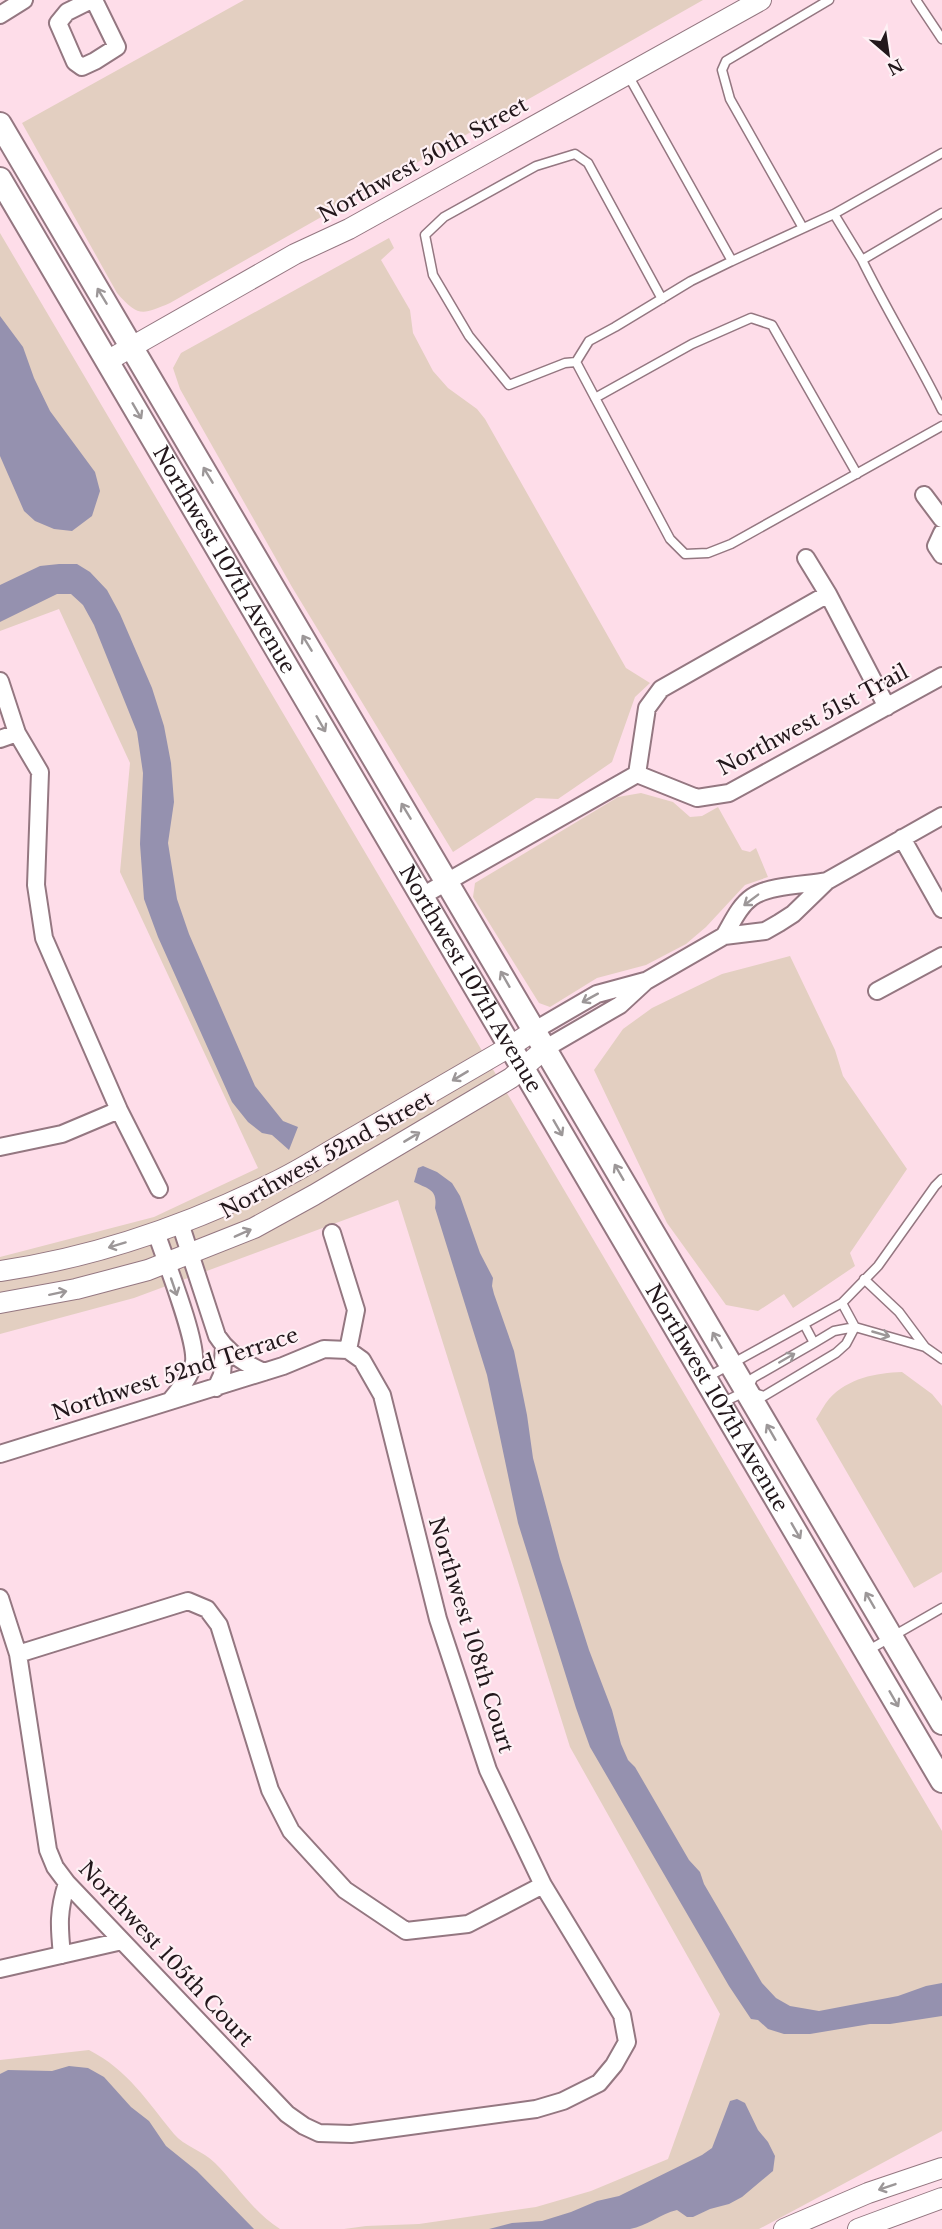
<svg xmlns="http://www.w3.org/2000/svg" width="942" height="2229" font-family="'Libre Baskerville',serif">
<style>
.green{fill:#e3cfc1}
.water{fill:#9591af}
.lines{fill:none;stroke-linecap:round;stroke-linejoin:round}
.service-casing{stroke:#947781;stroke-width:11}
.minor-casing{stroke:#947781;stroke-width:20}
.tertiary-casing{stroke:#947781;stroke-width:22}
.secondary-casing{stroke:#947781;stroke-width:26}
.service{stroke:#fff;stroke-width:8}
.minor{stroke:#fff;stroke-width:16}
.tertiary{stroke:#fff;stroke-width:20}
.secondary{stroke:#fff;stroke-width:22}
.oneway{stroke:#9c9798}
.labels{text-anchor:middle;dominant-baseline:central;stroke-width:4.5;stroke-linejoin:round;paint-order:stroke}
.street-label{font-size:21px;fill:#22171b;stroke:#fef1f5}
</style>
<rect width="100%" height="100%" fill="#fedde9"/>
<path class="green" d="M244 0H703L170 303C142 315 138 317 117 293L22 123Z
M0 233 942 1831V2131L759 2229H344L366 2226 419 2224 536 2207 591 2191 668 2159 720 2014 570 1747 398 1200 134 1298 0 1334V1257L154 1217 258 1168 120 872 130 763 59 609 0 631Z
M389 238 394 248 381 260 410 310 413 333 433 371 448 388 477 409 485 419 626 668 650 683 635 697 612 762 558 799 536 798 453 852 292 587 180 389 173 368 181 353Z
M641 793 673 802 690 817 702 816 718 807 742 850 750 852 756 848 768 877 745 885 706 927 686 944 646 965 597 978 550 1007 539 1003 473 897 475 883 618 797Z
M790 956 835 1050 843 1076 907 1169 850 1253 855 1266 793 1308 784 1294 758 1311 726 1305 667 1223 594 1070 623 1029 652 1008 722 974Z
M902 1372 932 1394 942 1406V1572L914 1588 816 1419C820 1413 824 1405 829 1399 848 1378 876 1373 902 1372Z
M89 2050C128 2070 147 2101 174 2134 184 2146 203 2151 215 2163 237 2185 253 2212 280 2229H0V2060Z"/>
<path class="water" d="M0 316 23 347 34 378 50 411 95 472 100 491 92 516 72 531 54 529 35 521 24 511 0 456Z
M59 564H77L90 572 107 590 120 614 152 688 164 726 171 763 174 802 168 843 177 899 189 934 255 1086 283 1121 298 1127 289 1150 272 1135 262 1133 248 1122 232 1102 158 937 144 899 140 844 143 773 137 732 94 625 83 605 71 594H57L0 622V585L40 566Z
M423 1166 437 1172 452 1183 460 1196 480 1253 493 1278 492 1286 494 1294 514 1351 527 1415 533 1458 560 1559 589 1650 612 1710 621 1744 628 1760 635 1767 689 1860 700 1872 704 1884 762 1983 776 1998 790 2006 819 2011 898 1996 926 1986 942 1983V2016L890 2024H870L810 2034H784L768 2029 758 2020 751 2019 729 1986 590 1747 576 1708 518 1523 487 1375 435 1208C438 1189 428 1189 414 1182L418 1168Z
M69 2066 88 2068 104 2077 131 2107 149 2121 166 2146 197 2171 254 2229H0V2074L8 2070 52 2071Z
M737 2099 745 2103 758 2130 768 2142 775 2156 773 2171 742 2197 729 2204 710 2209 693 2217H687L677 2210C660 2214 647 2226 630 2229H489L512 2223 542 2221 571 2212 597 2201 619 2196 702 2155 712 2148 730 2101Z"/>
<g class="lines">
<g class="service-casing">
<path id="service" d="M916 0 942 39
M628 75 732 261 691 281 615 327 589 341 576 362 670 539 685 554 708 553 731 544 942 426
M942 213 862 260C887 311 917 359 942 410
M834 214 942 153
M803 228 730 99 722 70 726 61 829 0
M732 261 834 214 862 260
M576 362 565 363 509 385 469 336 433 275 425 235 444 217 536 166 575 154 588 163 662 299
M595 398 692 344 751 318 772 325 857 474
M864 1279 899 1312 925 1347 942 1359
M804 1324 814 1343
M706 1378 842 1303 878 1266 935 1186 942 1179
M754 1393 764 1396 836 1353 846 1344 855 1327 925 1347
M721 1403 747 1391 753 1378 814 1343 834 1331 855 1327 842 1303
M867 1651 942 1608"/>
</g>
<g class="minor-casing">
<path id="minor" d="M91 0 67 12 58 23 75 62 82 67 95 61 117 47 94 0
M0 15 24 0
M924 495 942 519
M942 533 936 546 942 555
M806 558 828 594 887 707
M0 681 17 733 40 772 36 885 44 938 119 1110 159 1189
M0 739 17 733
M637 774 697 798 729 793 942 676
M637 774 647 708 661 689 828 594
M902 838 942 909
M422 896 637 774
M724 936C732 923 739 906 752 897 770 885 806 885 827 881
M877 991 942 956
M535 1030 597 994 645 981
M546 1048 620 1005 646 981 724 936 765 931 779 923 793 914 827 881 942 816
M0 1147 62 1134 119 1110
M180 1223 217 1336C228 1353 245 1364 264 1372
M156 1232C164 1257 197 1339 194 1362 191 1376 179 1390 170 1401
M332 1233 356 1310 348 1350
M216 1388 222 1375 224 1347
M0 1454 283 1366 324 1349 348 1350 362 1360 382 1395 438 1619 488 1770 543 1885 622 2015 627 2042 614 2065 599 2083 563 2101 536 2109 351 2134 319 2133 304 2126 287 2114 67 1883 55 1867 48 1850 18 1654 0 1598
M18 1654 188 1601 207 1609 219 1625 270 1790 291 1831 345 1890 406 1931 468 1924 543 1885
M62 1955C59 1926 58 1911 67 1883
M0 1969 122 1941"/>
</g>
<g class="tertiary-casing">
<path id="tertiary" d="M107 361 295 254 349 229 761 0
M0 1271C97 1257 193 1223 281 1179 307 1166 331 1150 356 1136 408 1106 459 1076 511 1046L535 1030
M0 1303 76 1289 148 1270 254 1228 314 1195 511 1078 546 1048
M784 2229 868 2193 942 2168
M858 2229 942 2198"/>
</g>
<g class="secondary-casing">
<g id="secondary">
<path d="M0 124 942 1723"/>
<path id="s1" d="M0 179 942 1781"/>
</g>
</g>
<use href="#service" class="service"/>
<use href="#minor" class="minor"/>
<use href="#tertiary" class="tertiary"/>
<use href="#secondary" class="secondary"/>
</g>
<defs><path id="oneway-shaft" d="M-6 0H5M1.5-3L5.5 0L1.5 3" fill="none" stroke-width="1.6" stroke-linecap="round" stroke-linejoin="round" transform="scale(1.5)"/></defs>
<g class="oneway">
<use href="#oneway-shaft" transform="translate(102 296) rotate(-121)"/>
<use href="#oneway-shaft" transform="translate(137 411) rotate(60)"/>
<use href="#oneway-shaft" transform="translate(208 475) rotate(-121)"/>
<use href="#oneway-shaft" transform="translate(307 643) rotate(-121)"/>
<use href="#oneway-shaft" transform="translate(321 724) rotate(60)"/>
<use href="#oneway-shaft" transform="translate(406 811) rotate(-121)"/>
<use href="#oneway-shaft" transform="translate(751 900) rotate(143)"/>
<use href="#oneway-shaft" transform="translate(505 979) rotate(-120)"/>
<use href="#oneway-shaft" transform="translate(590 998) rotate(151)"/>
<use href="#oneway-shaft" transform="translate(460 1076) rotate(149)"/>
<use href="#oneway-shaft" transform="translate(558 1128) rotate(60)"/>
<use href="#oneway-shaft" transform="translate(412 1137) rotate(-31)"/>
<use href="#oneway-shaft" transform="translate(619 1172) rotate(-120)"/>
<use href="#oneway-shaft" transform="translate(243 1233) rotate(-24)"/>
<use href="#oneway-shaft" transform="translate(117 1245) rotate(163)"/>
<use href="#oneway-shaft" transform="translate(174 1287) rotate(71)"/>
<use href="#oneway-shaft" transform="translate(58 1293) rotate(-12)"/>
<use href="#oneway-shaft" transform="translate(881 1334) rotate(16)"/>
<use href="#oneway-shaft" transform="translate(717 1340) rotate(-120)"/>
<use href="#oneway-shaft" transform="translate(787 1358) rotate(-30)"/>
<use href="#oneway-shaft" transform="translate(771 1432) rotate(-120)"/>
<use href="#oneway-shaft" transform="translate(796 1531) rotate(60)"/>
<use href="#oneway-shaft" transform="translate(870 1600) rotate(-120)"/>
<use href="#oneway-shaft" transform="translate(894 1699) rotate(60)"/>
<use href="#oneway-shaft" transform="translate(887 2187) rotate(161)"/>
</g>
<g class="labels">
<g class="street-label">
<text transform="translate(423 160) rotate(-29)">Northwest 50th Street</text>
<text stroke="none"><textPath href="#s1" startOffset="442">Northwest 107th Avenue</textPath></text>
<text transform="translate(813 720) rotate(-28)">Northwest 51st Trail</text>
<text stroke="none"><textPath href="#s1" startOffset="928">Northwest 107th Avenue</textPath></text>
<text transform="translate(327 1155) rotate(-29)">Northwest 52nd Street</text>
<text transform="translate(175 1374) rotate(-18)">Northwest 52nd Terrace</text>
<text stroke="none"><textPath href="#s1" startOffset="1414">Northwest 107th Avenue</textPath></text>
<text transform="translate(471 1635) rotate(73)">Northwest 108th Court</text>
<text transform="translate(166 1954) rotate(47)">Northwest 105th Court</text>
</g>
</g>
<g transform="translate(888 54) rotate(151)" stroke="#fef1f5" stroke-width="4.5" paint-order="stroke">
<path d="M0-4.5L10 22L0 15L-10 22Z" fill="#22171b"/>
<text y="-9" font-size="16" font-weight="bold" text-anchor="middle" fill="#22171b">N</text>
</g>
</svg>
